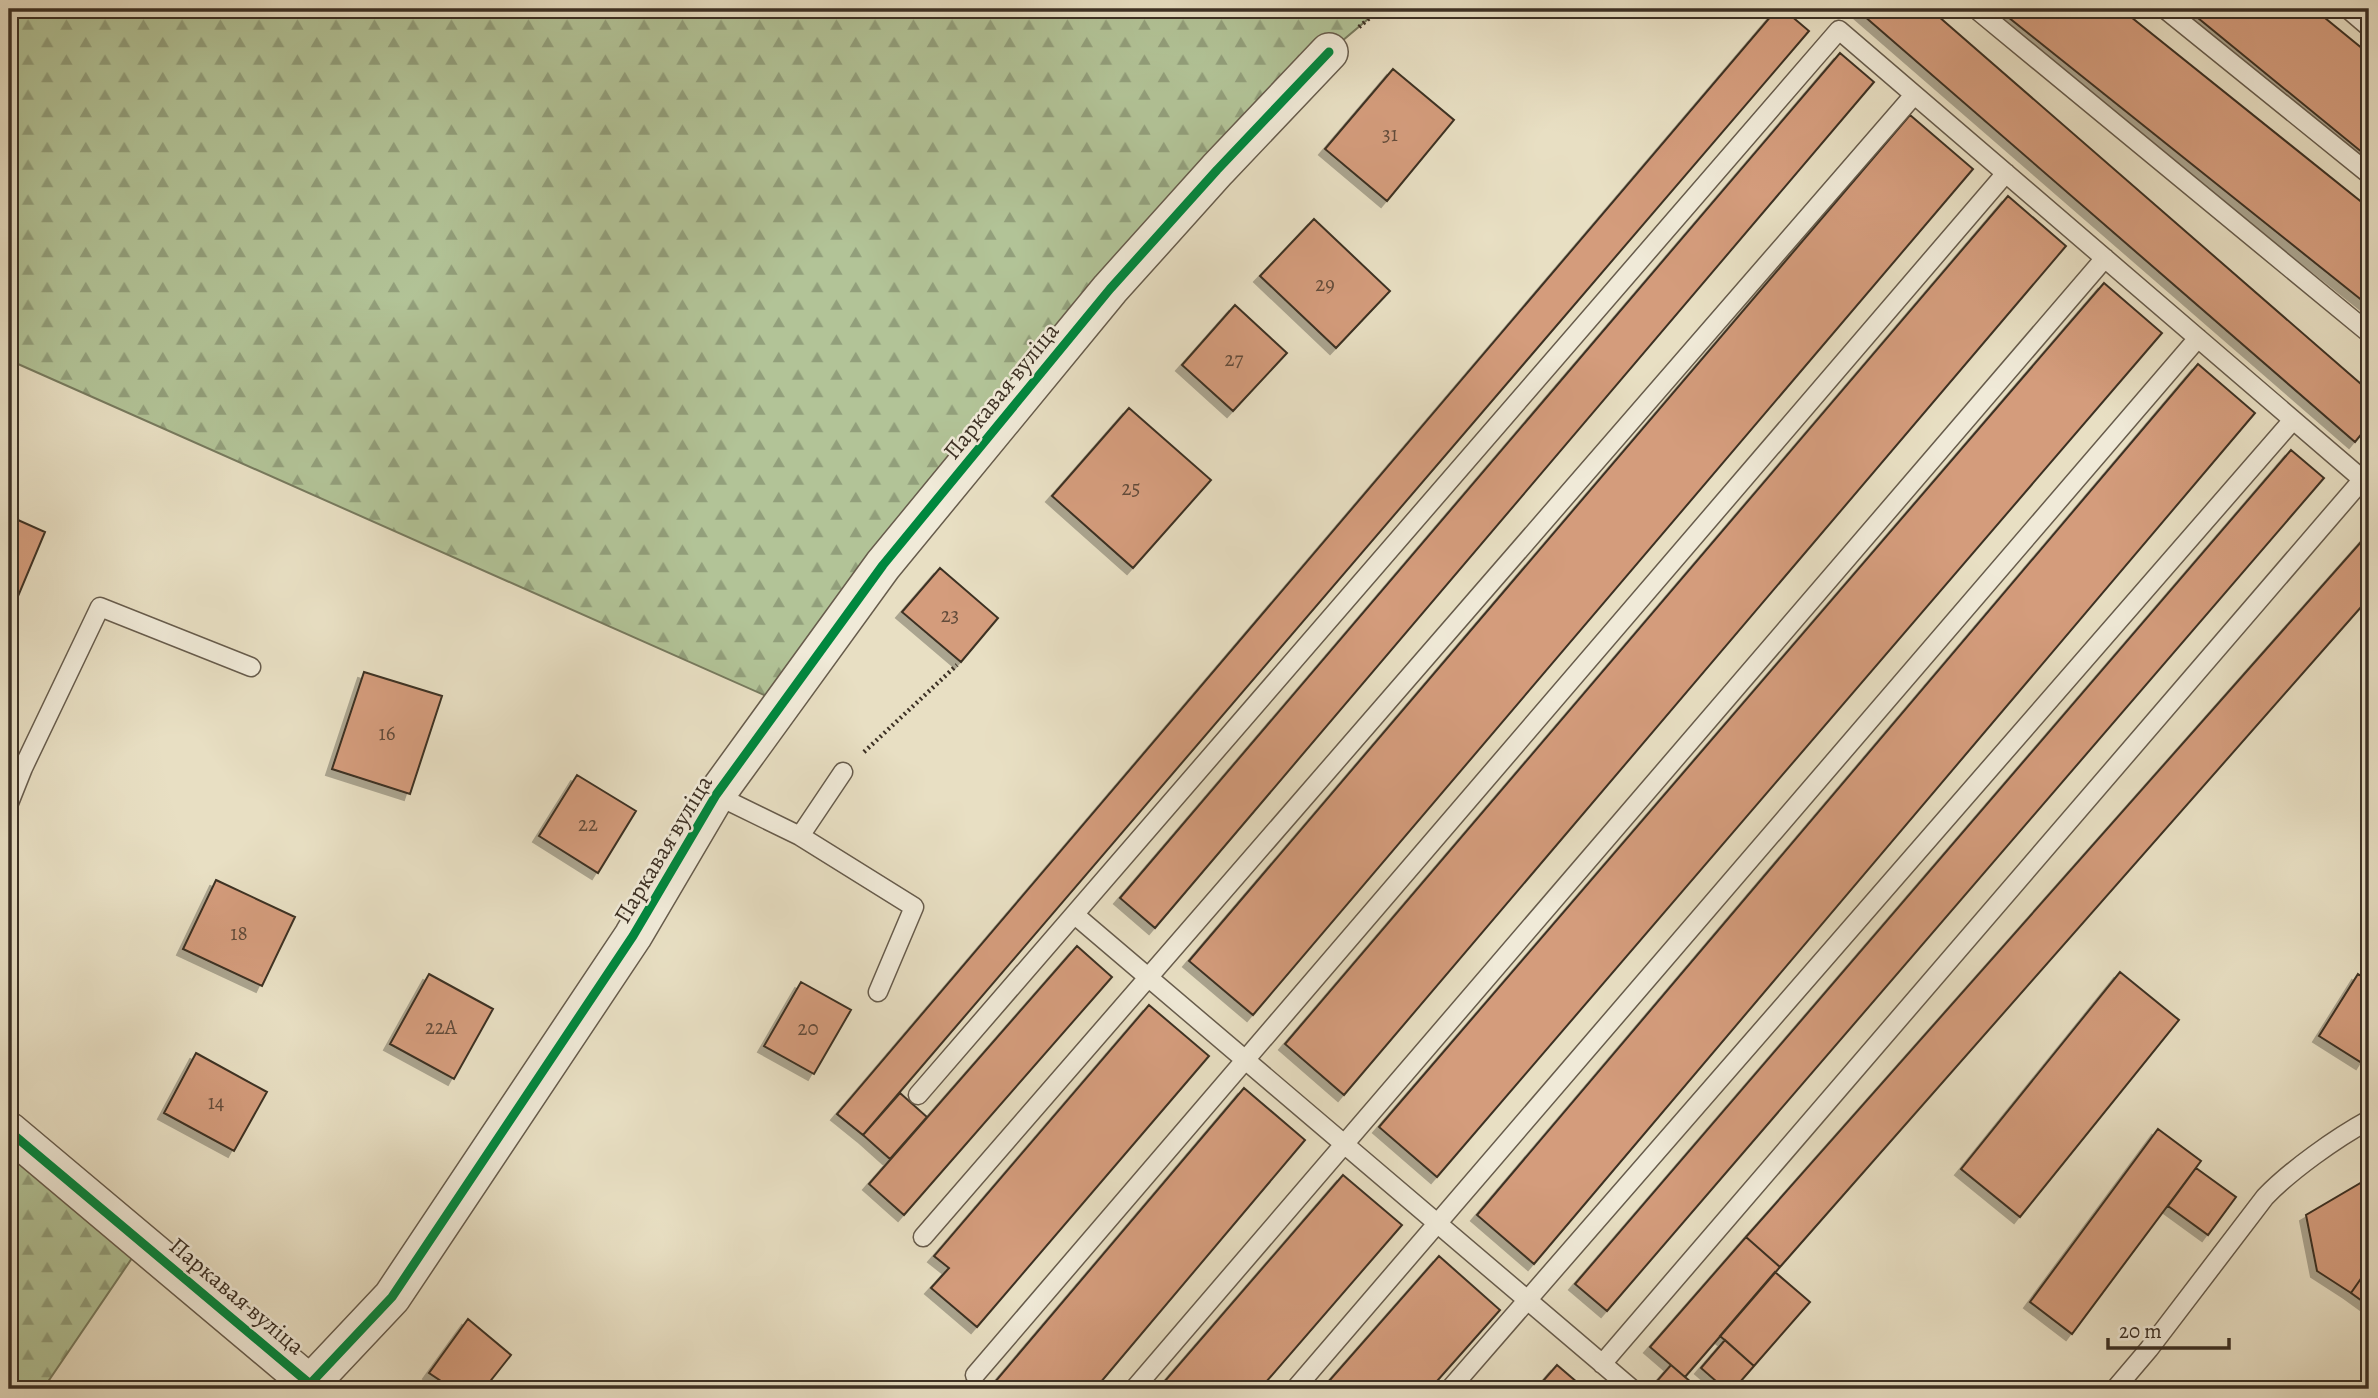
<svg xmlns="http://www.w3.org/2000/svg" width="2378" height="1398" font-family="Alegreya,serif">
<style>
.forest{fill:url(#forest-firs);stroke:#777a5e;stroke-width:2}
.building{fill:#d49c7b;stroke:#3c3024;stroke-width:2;filter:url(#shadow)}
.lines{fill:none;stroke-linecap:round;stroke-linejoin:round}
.service-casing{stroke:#675c4c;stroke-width:21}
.minor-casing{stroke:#675c4c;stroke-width:40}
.path{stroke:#3c3024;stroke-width:4.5;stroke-dasharray:2 3.5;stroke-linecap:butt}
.service{stroke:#f0ead8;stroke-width:18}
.minor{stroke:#f0ead8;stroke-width:37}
.cycleway-casing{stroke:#f0ead8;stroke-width:13}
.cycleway{stroke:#00873e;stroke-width:9}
.labels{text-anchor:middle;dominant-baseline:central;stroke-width:5;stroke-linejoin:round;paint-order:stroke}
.number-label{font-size:21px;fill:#624b3a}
.street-label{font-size:24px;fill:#3c3024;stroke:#f0ead8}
</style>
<defs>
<pattern id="forest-firs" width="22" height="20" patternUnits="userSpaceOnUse" patternTransform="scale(1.75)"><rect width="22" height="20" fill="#b2c397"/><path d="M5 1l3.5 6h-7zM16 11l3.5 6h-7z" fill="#929f7b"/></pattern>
<filter id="shadow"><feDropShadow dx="-6" dy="6" stdDeviation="0" flood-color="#0004"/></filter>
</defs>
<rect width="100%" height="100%" fill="#e8dfc3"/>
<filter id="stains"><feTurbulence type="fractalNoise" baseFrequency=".00286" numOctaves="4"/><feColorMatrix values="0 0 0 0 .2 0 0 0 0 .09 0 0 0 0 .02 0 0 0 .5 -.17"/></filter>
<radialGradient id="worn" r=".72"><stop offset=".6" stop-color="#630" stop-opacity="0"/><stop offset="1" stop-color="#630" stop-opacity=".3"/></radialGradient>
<path class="forest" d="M9 9H1380L1329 52 782 703 9 360Z
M9 1131 143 1242 43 1389H9Z"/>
<path class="building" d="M1777 9H1783L1809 31 863 1135 837 1114Z
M1856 9H1930L2369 391V425L2355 442Z
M1998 9H2121L2369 208V306Z
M2187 9H2314L2369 54V158Z
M1840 53 1874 82 1155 928 1120 898Z
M1393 69 1454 120 1387 201 1325 149Z
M1910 115 1973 169 1253 1015 1189 961Z
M2008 196 2066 246 1344 1095 1285 1044Z
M1314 219 1390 291 1336 348 1260 276Z
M2104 283 2162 333 1437 1177 1379 1127Z
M1235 305 1287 353 1233 411 1182 365Z
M2198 364 2255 413 1534 1264 1477 1215Z
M1129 408 1211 480 1133 568 1052 496Z
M2291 450 2324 478 1607 1311 1575 1284Z
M9 516 45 532 11 613 9 612Z
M2369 533V598L1780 1267 1746 1237Z
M940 568 998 618 961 662 902 612Z
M364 672 442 696 410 794 332 769Z
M577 775 636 811 598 873 539 836Z
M216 880 295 917 262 986 183 949Z
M1077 946 1112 977 904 1215 869 1184Z
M2120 972 2179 1020 2020 1217 1961 1169Z
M429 974 493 1009 454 1079 390 1044Z
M2358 974 2369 981V1052L2362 1063 2319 1036Z
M801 982 851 1010 814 1074 764 1046Z
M1149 1005 1209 1056 977 1327 931 1288 949 1268 934 1256Z
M196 1053 267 1092 234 1151 164 1113Z
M1244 1088 1305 1140 1095 1389H989Z
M900 1093 927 1117 890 1159 863 1135Z
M2158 1129 2201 1161 2072 1334 2030 1302Z
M2196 1168 2236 1197 2208 1235 2168 1206Z
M1343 1175 1402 1225 1260 1389H1158Z
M2369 1178V1267L2351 1293 2317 1271 2306 1215Z
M1746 1237 1780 1267 1685 1377 1650 1347Z
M1439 1256 1500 1310 1430 1389H1322Z
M2369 1267V1306L2351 1293Z
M1775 1272 1810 1302 1754 1366 1720 1336Z
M468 1319 511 1355 484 1389H453L429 1373Z
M1725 1340 1754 1366 1734 1389H1725L1701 1368Z
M1557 1365 1585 1389H1536Z
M1671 1365 1699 1389H1667L1657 1381Z
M152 1382 164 1389H148Z"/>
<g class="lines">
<g class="service-casing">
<path id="service" d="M1976 9 2369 333
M2165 9 2369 174
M2348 9 2369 27
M716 795 800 836 914 907 878 992
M9 803 23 768 100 607 251 667
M800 836 843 772
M1075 915 1632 1389
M918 1095 1839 30 2362 479
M923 1237 1914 95
M1602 1364 2369 472
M975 1375 2006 173
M1134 1389 2105 258
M1295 1389 2198 338
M1450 1389 2293 420
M2115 1389 2149 1349 2265 1197C2291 1170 2336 1138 2369 1120"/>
</g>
<g class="minor-casing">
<path id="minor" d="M9 1131 310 1384 392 1297 633 936 716 795 883 565 1110 289 1217 170 1329 52"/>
</g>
<path class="path" d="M1359 27 1380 9
M864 752 957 665"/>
<use href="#service" class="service"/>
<use href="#minor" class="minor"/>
<g class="cycleway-casing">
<path id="cycleway" d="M9 1131 310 1384 392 1297 633 936 716 795 883 565 1110 289 1217 170 1329 52"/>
</g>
<use href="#cycleway" class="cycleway"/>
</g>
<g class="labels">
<g class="number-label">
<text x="1390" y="134">31</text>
<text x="1325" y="284">29</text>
<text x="1234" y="359">27</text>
<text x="1131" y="488">25</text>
<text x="950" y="615">23</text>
<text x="387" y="733">16</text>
<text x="588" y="824">22</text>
<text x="239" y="933">18</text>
<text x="441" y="1027">22А</text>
<text x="808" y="1028">20</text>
<text x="216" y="1102">14</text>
</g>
<g class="street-label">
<text transform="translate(1001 391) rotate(-51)">Паркавая вуліца</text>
<text transform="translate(663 849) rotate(-59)">Паркавая вуліца</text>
<text transform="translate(237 1296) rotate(40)">Паркавая вуліца</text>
</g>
</g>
<rect width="2378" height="1398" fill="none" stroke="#e8dfc3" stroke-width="35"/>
<rect x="10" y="10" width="2357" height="1377" fill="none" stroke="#3c3024" stroke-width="3.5"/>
<rect x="18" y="18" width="2343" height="1363" fill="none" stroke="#3c3024" stroke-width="2"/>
<path d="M2108 1338v10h121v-10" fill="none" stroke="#3c3024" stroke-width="3.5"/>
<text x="2119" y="1338" font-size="21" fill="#3c3024" stroke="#f0ead8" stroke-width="5" paint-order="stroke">20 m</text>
<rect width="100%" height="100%" filter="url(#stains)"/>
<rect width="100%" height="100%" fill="url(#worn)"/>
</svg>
